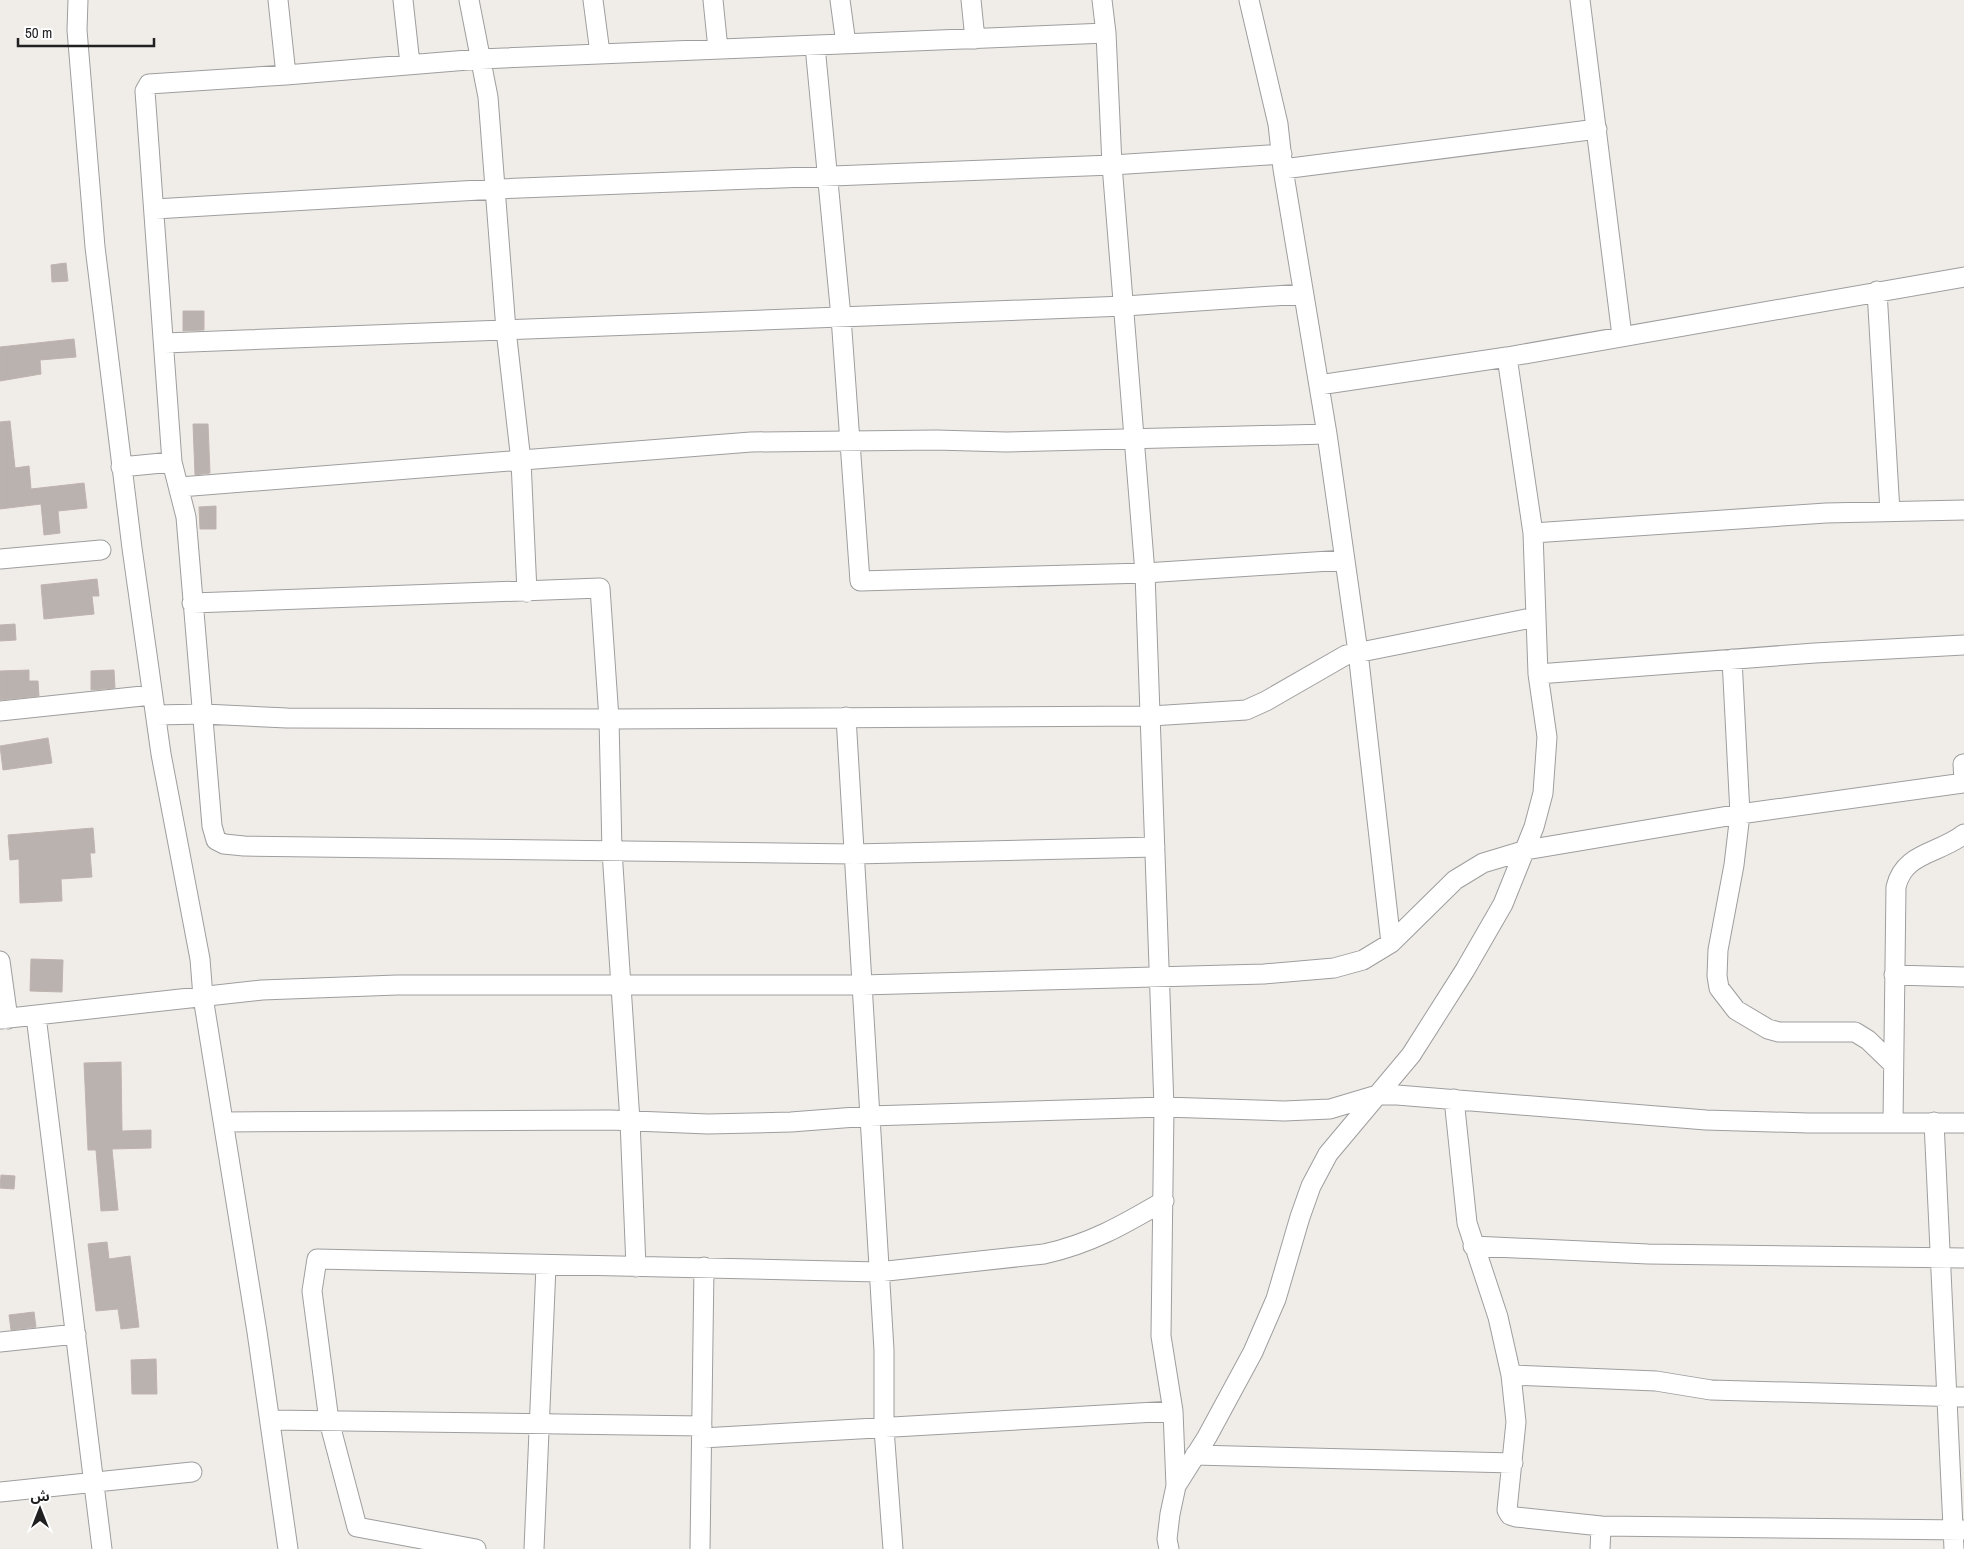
<svg xmlns="http://www.w3.org/2000/svg" width="1964" height="1549" font-family="'Archivo Narrow','Noto Sans Arabic',sans-serif">
<style>
.building{fill:#bab2af;stroke:#c0b3ae}
.lines{fill:none;stroke-linecap:round;stroke-linejoin:round}
.minor-casing{stroke:#9e9e9e;stroke-width:21}
.minor{stroke:#fff;stroke-width:19}
</style>
<rect width="100%" height="100%" fill="#f0ede9"/>
<path class="building" d="M66 263 68 281 52 282 51 265Z
M183 311H204V330L183 331Z
M74 339 76 357 40 360 41 374 0 381V347Z
M10 421 15 468 29 466 31 489 84 483 87 508 58 511 60 533 44 535 41 504 0 509V422Z
M193 424H208L210 473 195 475Z
M216 506V529H200L199 507Z
M97 579 99 596H92L94 614 44 619 41 585Z
M15 624 16 640 0 641V625Z
M29 670V681H38L39 696 0 700V671Z
M114 670 115 688 91 690V671Z
M48 738 52 763 3 770 0 746Z
M93 828 95 853H90L92 877 61 879 62 901 20 903 19 859 10 860 8 835Z
M31 959 63 960 62 992 30 991Z
M121 1062 122 1131 151 1130V1148L112 1149 118 1210 101 1211 96 1150H88L84 1063Z
M1 1175 15 1176 14 1189 0 1188Z
M107 1242 109 1259 130 1256 139 1327 121 1329 118 1309 96 1311 88 1244Z
M34 1312 36 1327 11 1330 9 1315Z
M156 1359 157 1394H132L131 1360Z"/>
<g class="lines">
<g class="minor-casing">
<path id="minor" d="M78 0 77 30 95 247 132 548 161 754 200 959 203 997 257 1332 288 1549
M278 0 286 75 480 59 1106 33
M403 0 410 64
M469 0 488 97 506 330 521 461 527 592
M593 0 600 53
M713 0 718 49
M840 0 846 44
M971 0 975 39
M1102 0 1106 33 1112 165 1145 573 1164 1107 1161 1336 1173 1411 1176 1486
M1249 0 1278 124 1283 169 1327 434 1358 652 1391 943
M1580 0 1622 336
M815 46 841 317 860 581 1145 573 1345 560
M286 75 149 84 145 91 172 462 186 517 212 826 216 840 224 844 244 846 854 854 1155 847
M1283 169 1597 129
M155 209 496 189 1112 165 1282 154
M1877 291 1890 512
M165 343 1125 306 1303 294
M1319 385 1507 357 1964 277
M121 467 172 462
M180 487 751 442 936 440 1006 442 1327 434
M1533 533 1826 513 1964 510
M0 559 101 550
M192 603 600 588 609 719 612 851 630 1121 636 1267
M1732 659 1740 814 1734 865 1718 950 1717 976 1719 988 1736 1010 1768 1029 1779 1032H1855L1868 1040 1893 1064
M1538 674 1815 653 1964 645
M0 711 152 695
M156 715 204 714 287 718 609 719 1151 716 1246 710 1266 701 1346 655 1536 617
M846 717 884 1350V1429L893 1549
M1963 764 1964 781
M0 961 8 1019
M1894 975 1964 977
M36 1016 102 1549
M0 1019 262 990 397 985H862L1264 974 1334 968 1363 960 1391 943 1455 880 1483 863 1526 850 1740 814 1964 783
M1454 1099 1467 1223 1498 1317 1511 1375 1516 1422 1507 1510 1510 1515 1516 1517 1601 1526 1600 1549
M223 1122 610 1120 708 1124 791 1122 869 1116 1164 1107 1284 1111 1330 1109 1377 1095H1397L1706 1120 1808 1123H1964
M1893 1122 1896 887C1904 852 1939 854 1964 834
M1934 1122 1954 1549
M1473 1246 1648 1254 1964 1258
M0 1342 76 1334
M1511 1375 1656 1381 1711 1390 1964 1397
M270 1420 702 1426
M702 1438 1173 1411
M1195 1455 1513 1463
M0 1492 192 1472
M1601 1526 1964 1530
M476 1549 357 1527 329 1421 312 1291 317 1259 878 1272 1044 1254C1090 1244 1123 1225 1164 1201
M534 1549 546 1266
M700 1549 704 1267
M1169 1549 1167 1539 1170 1514 1176 1486 1207 1437 1253 1352 1276 1299 1300 1217 1311 1186 1328 1154 1411 1055 1465 970 1503 904 1534 827 1543 793 1547 737 1538 674 1533 533 1507 357"/>
</g>
<use href="#minor" class="minor"/>
</g>
<g transform="translate(40 1509)" stroke="#ffffff" stroke-width="4" paint-order="stroke">
<path d="M0-4L9 19L0 12L-9 19Z" fill="#212121"/>
<text y="-8" font-size="14" font-weight="bold" text-anchor="middle" fill="#212121">ش</text>
</g>
<path d="M18 38v8h136v-8" fill="none" stroke="#212121" stroke-width="2.5"/>
<text x="25" y="38" font-size="15" fill="#212121" stroke="#ffffff" stroke-width="4" paint-order="stroke">50 m</text>
</svg>
